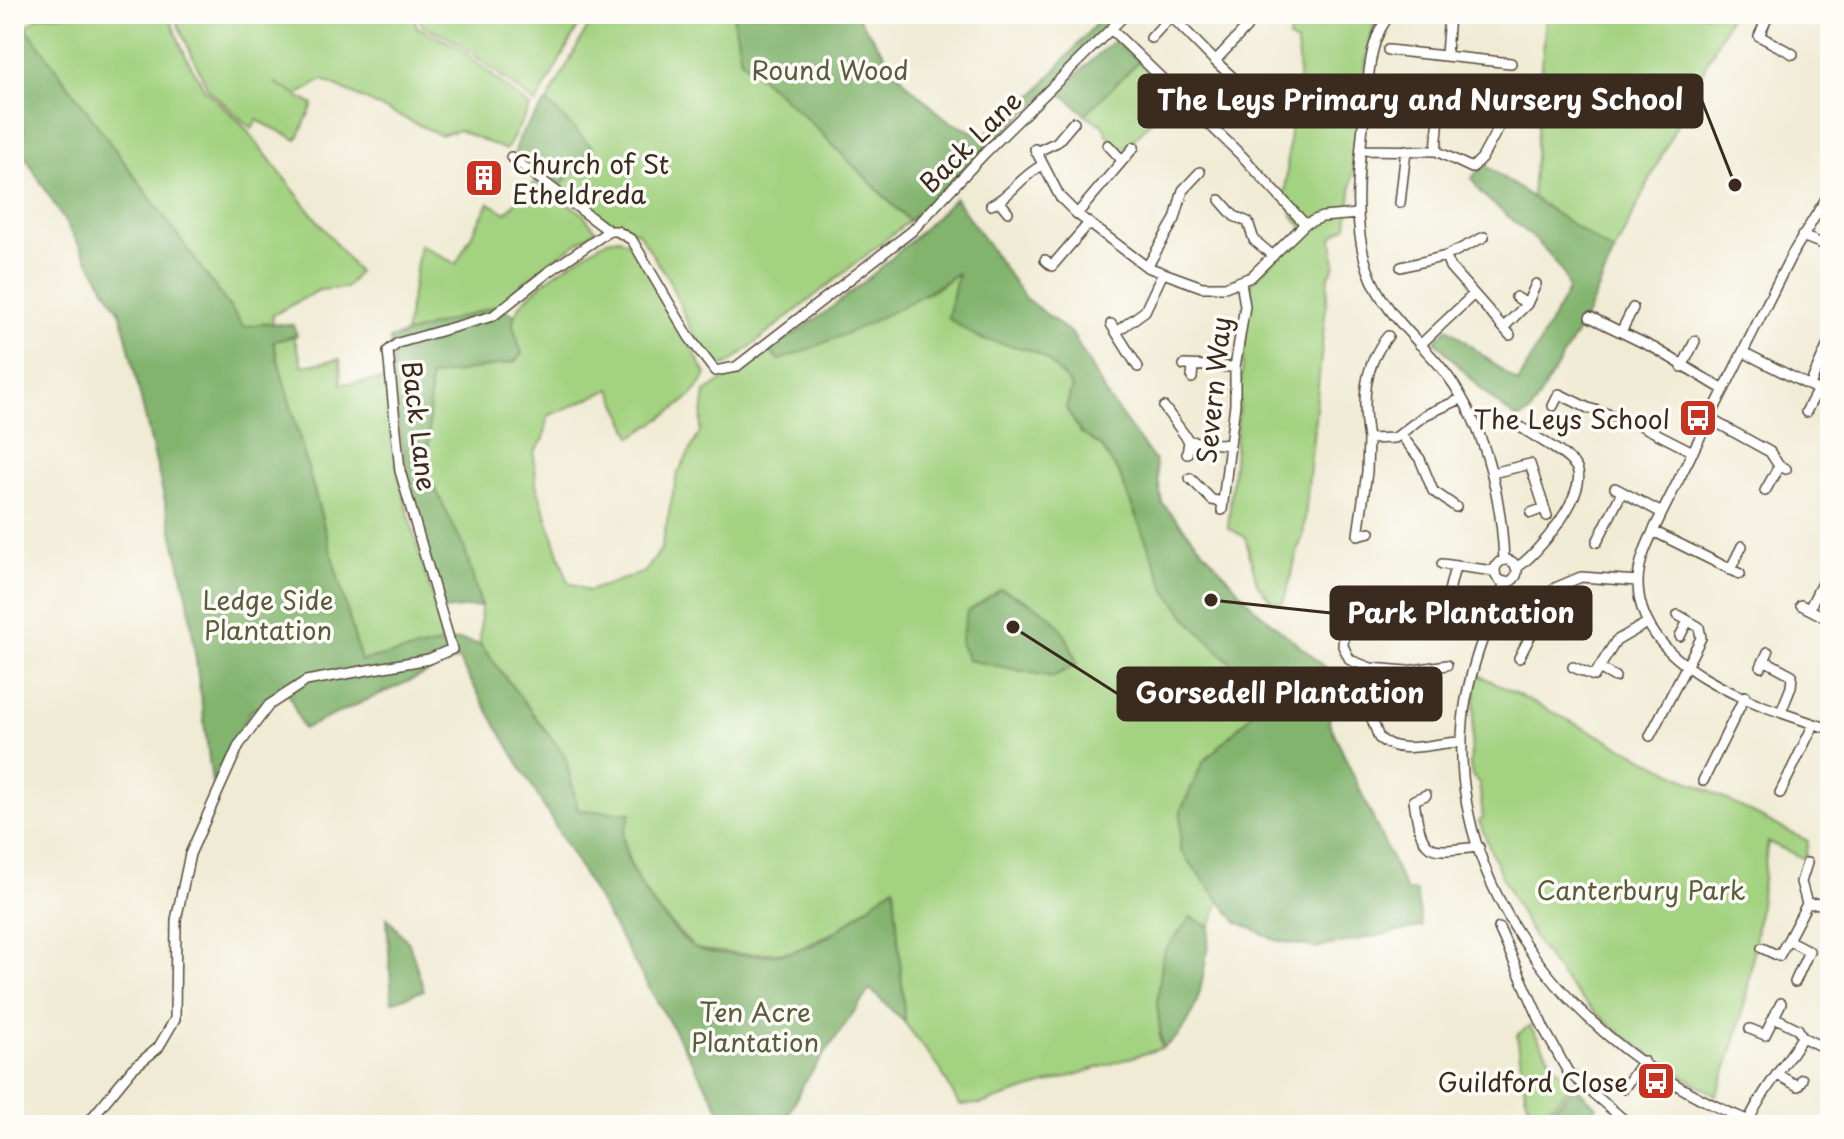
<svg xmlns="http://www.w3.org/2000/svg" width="1844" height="1139" font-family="'Playpen Sans',sans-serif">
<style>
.green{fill:#a3d280;stroke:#6f7e4f;stroke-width:2}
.forest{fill:#82b46e;stroke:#5e6f46;stroke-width:2}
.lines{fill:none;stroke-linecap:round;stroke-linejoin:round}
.minor-casing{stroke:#564739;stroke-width:12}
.minor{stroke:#fff;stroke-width:9}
.labels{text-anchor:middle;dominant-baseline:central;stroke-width:7;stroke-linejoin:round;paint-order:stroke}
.park-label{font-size:26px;fill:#5a5c3b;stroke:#fdfcf7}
.street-label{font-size:26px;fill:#3b2a1e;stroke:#fdfcf7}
.poi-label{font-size:26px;fill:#3b2a1e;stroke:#fdfcf7;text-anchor:end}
.leader{fill:none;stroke:#3b2a1e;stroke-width:3}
.callout-dot{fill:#3b2a1e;stroke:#fdfcf7;stroke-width:3}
.callout{fill:#3b2a1e;stroke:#3b2a1e;stroke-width:3}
.callout-label{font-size:28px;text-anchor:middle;font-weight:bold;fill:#fff}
</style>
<rect width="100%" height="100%" fill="#fdfcf7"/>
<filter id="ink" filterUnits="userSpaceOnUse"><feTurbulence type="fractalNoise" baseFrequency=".0125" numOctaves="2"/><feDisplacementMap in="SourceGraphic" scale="16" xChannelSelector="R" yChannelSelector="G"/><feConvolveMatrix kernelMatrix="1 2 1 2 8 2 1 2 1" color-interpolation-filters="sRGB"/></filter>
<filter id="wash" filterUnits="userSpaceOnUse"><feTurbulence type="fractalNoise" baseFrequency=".006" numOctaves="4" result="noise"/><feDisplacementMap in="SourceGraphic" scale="32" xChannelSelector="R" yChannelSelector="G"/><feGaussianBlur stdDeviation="1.8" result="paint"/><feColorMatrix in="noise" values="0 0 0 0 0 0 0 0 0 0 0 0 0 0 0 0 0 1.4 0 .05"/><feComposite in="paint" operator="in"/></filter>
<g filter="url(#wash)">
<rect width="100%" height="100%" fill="#f0ebd4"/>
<path class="green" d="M84 14H168L185 55 205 90 241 123 358 272 346 288 319 290 273 315 272 324 244 327 26 27 40 16Z
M173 14H415L416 27 457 46 530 107 506 150 459 130 440 135 323 80 297 95 274 82 313 105 297 140 257 120 252 129 208 89Z
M420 14H585L536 104 458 42 421 25Z
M595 14H733L741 60 806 118 909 221 730 363 724 366 712 361 690 328 669 280 638 232 609 222 559 187 593 149 547 102Z
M1294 14H1376L1366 61 1347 226 1332 237 1335 265 1329 276 1303 537C1292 559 1293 582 1282 603L1271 601 1257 583 1245 537 1228 528 1250 284 1304 229 1294 217 1285 195 1291 119 1299 78 1297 43 1289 39Z
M1546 14H1731L1614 253 1532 197Z
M1139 61 1175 95 1126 148H1120L1106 135 1104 126 1085 114Z
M535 181 582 213 596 230 541 268 499 305 405 335 420 245 456 264 489 203 506 213Z
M619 238 635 246 706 374C697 401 655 421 632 437L611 389 548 416 544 439 534 452 536 484 568 582 588 591 645 572 661 549 677 475 700 432 705 392 769 351 780 360 935 290 958 272 948 318 983 340 1029 347 1046 357 1072 387 1066 408 1081 433 1101 446 1119 474 1167 592 1194 626 1246 678 1258 698 1250 716 1203 762 1180 850 1220 901 1210 927 1191 918 1159 1036 1162 1048 981 1104 959 1105 940 1069 905 1023 893 887 837 931 792 952 738 954 695 949 649 900 630 863 623 837 578 810 565 756 480 644 481 605 428 474 430 377 514 362 522 354C519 345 513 333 513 323 513 295 585 254 607 240Z
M293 335 303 366 340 359 341 384 386 380C391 469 418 548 443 633L439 645 361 661 273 341Z
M1477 674 1808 841 1805 859 1768 842C1756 926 1751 1017 1716 1095 1581 1020 1534 964 1479 821L1483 818 1479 783 1472 776 1470 765Z
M1529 1026C1549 1050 1545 1062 1573 1083L1553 1105 1534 1114 1526 1099 1517 1035Z"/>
<path class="forest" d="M733 14H855L907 84 948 121 983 136 1035 94 1104 14H1122L1070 71 909 221 806 118 741 60Z
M26 27 244 327 264 323 293 325 297 335 273 342 361 661 458 640 480 644 565 756 578 810 631 813C629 820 624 829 624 836 621 867 669 931 694 947 709 957 773 956 791 952 830 944 864 909 894 886L905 1023 870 989 802 1086 784 1125H729L458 659 303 729 288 692 250 712 212 782 188 599 121 314 14 138V31Z
M1114 40 1139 61 1085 114 1059 91Z
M547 102 594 149 559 187 515 156C515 135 533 118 547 102Z
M1483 164 1614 253 1587 315 1530 413 1517 419 1487 395 1435 341 1448 328 1518 383 1568 290C1564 254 1505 217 1479 191L1472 178Z
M955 198 1025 298 1072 334 1109 399 1155 461 1162 503 1255 609 1336 676 1329 722 1406 891H1416L1422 927 1316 948 1275 940 1236 921 1180 850 1181 810 1203 762 1250 716 1258 698 1246 678 1194 626 1167 592 1119 474 1101 446 1081 433 1066 408 1072 387C1033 342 1039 354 986 340 973 337 959 325 948 318L958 273C905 308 841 338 780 360L769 351C837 308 898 256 955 198Z
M499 305 514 315 513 325 522 354 514 362 430 377 428 474 465 549 481 606 444 610 412 509 394 396 390 339Z
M1001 589C1044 609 1064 617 1077 665L1052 677 968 660 960 643 967 612Z
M1191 917 1210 927C1204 969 1203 1024 1162 1048L1157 1004 1163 953Z
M387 918 409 943 424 990 392 1002Z
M1575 1086 1597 1107 1577 1125H1539L1535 1119 1553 1109Z"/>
</g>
<g filter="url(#ink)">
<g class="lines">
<g class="minor-casing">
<path id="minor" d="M1173 14 1171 16 1215 61 1246 28 1253 14
M1391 14C1369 37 1369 76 1365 106 1360 159 1350 218 1368 270 1382 310 1413 335 1440 366 1484 419 1501 493 1504 560
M1769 14 1759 36 1793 54
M1113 31 1244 158 1305 224
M1151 38 1171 16
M1388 50 1511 63
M1446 55 1449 14
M1215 61 1242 86 1289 94 1292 80
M1406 112 1439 113
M1108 145 1121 159
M1035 149 1060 197 1077 214 1147 267 1202 287H1225L1251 277 1305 224 1322 217 1358 214
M1361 150 1436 151 1472 168 1482 158 1503 119
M1436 151 1440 104
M1036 152 1057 142 1074 122
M511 157 609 231
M1830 192 1791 256 1662 513C1652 534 1638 559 1638 582 1638 670 1762 707 1830 729
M1220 200 1234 216 1248 222 1254 240 1273 256
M1000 202 1008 212
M1400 203 1406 150
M991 205C1009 198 1021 176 1041 166
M1077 214 1134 147
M1802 236 1830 247
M1446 256 1484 237
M1045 260 1052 266 1089 223
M1147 267 1175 219 1183 190 1200 172
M1401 267 1446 256 1450 267 1474 294
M1516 297 1527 304
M1590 317 1656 349 1724 390
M1111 324 1116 332 1145 311 1162 275
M1504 327 1527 304 1536 284
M1116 332 1138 367
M1621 332 1633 308
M1420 345 1474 294 1510 335
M1743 352 1826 394
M1184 365 1235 367
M1682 367 1695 341
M1192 378 1193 366
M1810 385 1830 340
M1553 406 1559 394 1588 408 1634 422 1693 452
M1164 407 1189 441 1230 445
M1806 412 1818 389
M1710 419 1770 452 1779 466 1786 469
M1515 423C1530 435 1566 452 1576 467 1591 490 1537 556 1516 568
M1401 435 1420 459 1433 491 1456 507
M1368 439C1362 402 1363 366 1388 336
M1187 454 1189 441
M1492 473 1530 464 1547 516
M1190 478 1212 500 1223 502
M1615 488 1662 513
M1765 491 1779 466
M1222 510 1235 404V367L1245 306 1241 282
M1531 513 1544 508
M1653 531 1740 574
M1370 532 1358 535 1367 472 1368 439 1395 438 1425 415 1461 399
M1597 542 1622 492
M1495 571a11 11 0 1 1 22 0a11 11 0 1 1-22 0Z
M1442 564 1494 571
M1730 570 1742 546
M1504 583C1502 596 1494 609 1489 622 1476 655 1466 687 1463 722 1447 905 1598 1067 1761 1125
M1347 598 1343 646 1350 660 1371 668 1370 714 1379 738C1402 757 1432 742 1462 742
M1801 605 1830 620
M1809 609 1822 583
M1424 624 1440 627 1455 567
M1680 636 1688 621
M1519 658 1555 588 1581 577 1638 581
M1764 660 1792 675 1791 687 1781 712
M1573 667 1594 676 1599 668 1615 677
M1761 667 1768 652
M1371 668 1407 671 1447 665
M1599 668 1616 641 1647 623
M1650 736 1701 638 1699 627 1678 615
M1703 781 1745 696
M1780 793 1814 724
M1426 795 1414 800C1422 858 1428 852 1479 847
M1807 863 1801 882 1807 904
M1499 928 1544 1029 1568 1072 1630 1125
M1762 948 1779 956 1788 940
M1795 982 1809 951 1788 940 1807 904 1830 903
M1750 1029 1765 1035 1774 1017
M1802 1037 1830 1051
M1778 1075 1798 1086 1802 1079
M1624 1088 1643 1061
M1749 1120C1763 1089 1785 1066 1802 1037L1798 1029 1774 1017 1781 1003
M86 1125 132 1069 158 1048 175 1019 176 920 190 854 239 745 269 705 306 681 429 659 452 649 400 471 388 351 398 343 493 316 547 273 609 231H617L632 240 689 337 715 371 736 367 912 231 985 153 1126 14"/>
</g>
<use href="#minor" class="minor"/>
</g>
</g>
<defs>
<g id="building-square" transform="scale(2)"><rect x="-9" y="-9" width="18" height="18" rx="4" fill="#c8321e" stroke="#fdfcf7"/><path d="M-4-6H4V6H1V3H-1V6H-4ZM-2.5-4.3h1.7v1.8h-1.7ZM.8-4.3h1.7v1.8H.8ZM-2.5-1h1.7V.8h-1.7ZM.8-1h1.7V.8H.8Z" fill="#fff"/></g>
<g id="bus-square" transform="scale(2)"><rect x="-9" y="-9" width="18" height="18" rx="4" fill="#c8321e" stroke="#fdfcf7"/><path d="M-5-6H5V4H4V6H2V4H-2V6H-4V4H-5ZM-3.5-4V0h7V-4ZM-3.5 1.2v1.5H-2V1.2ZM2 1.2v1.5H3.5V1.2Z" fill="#fff"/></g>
</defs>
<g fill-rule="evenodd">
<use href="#building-square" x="484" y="178"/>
<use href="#bus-square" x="1698" y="418"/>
<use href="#bus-square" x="1656" y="1081"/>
</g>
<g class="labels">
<g class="park-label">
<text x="830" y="69">Round Wood</text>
<text x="268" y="599">Ledge Side<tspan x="268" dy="30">Plantation</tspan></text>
<text x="1641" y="889">Canterbury Park</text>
<text x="755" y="1011">Ten Acre<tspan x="755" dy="30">Plantation</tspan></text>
</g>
<g class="street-label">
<text transform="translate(970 141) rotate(-45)">Back Lane</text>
<text transform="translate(1213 390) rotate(-84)">Severn Way</text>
<text transform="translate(420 426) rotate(83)">Back Lane</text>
</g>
<g class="poi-label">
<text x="512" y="163" text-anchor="start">Church of St<tspan x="512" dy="30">Etheldreda</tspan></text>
<text x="1670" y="418">The Leys School</text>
<text x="1628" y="1081">Guildford Close</text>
</g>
</g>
<path class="leader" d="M1735 185L1702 101M1211 600L1331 613M1013 627L1118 694"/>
<g class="callout-dot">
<circle cx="1735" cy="185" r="8"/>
<circle cx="1211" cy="600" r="8"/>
<circle cx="1013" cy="627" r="8"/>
</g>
<g class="callout">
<rect x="1139" y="75" width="563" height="52" rx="8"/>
<rect x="1331" y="587" width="260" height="52" rx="8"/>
<rect x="1118" y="668" width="323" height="52" rx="8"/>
</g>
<g class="callout-label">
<text x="1420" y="110">The Leys Primary and Nursery School</text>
<text x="1461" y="623">Park Plantation</text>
<text x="1280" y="703">Gorsedell Plantation</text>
</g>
<rect width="1844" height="1139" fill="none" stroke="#fdfcf7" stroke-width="48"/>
</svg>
